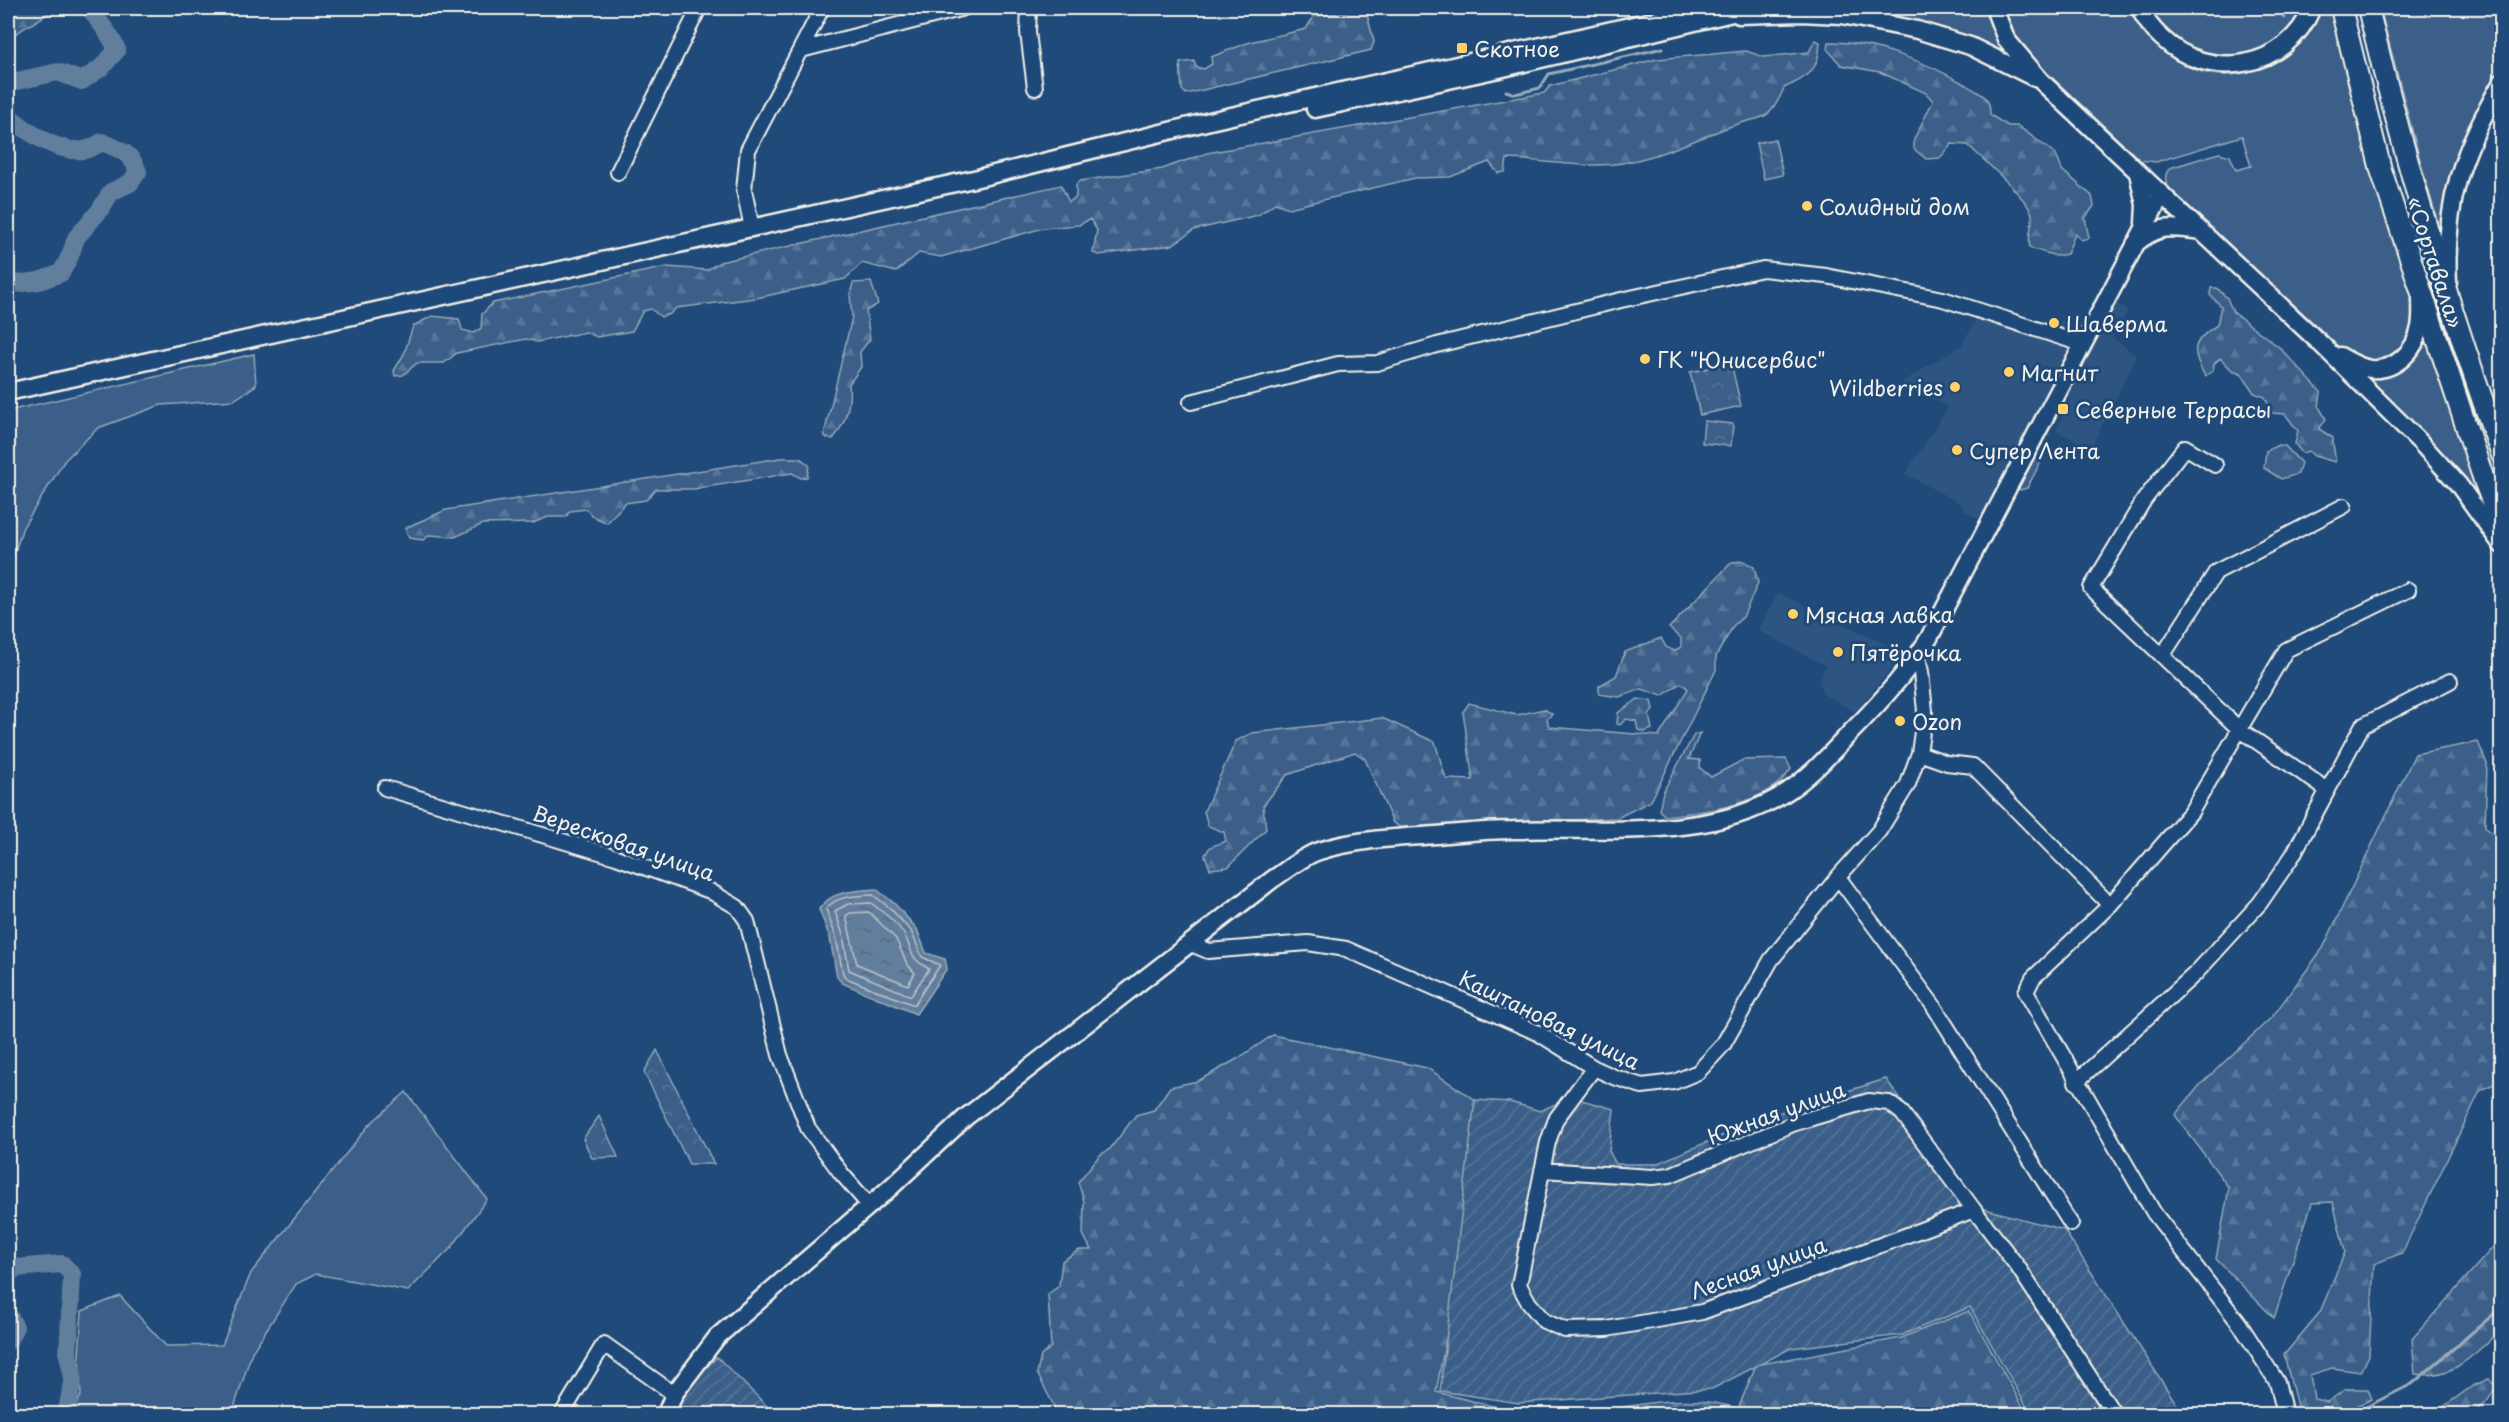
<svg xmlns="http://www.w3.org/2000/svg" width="2509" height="1422" font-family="'Playpen Sans',sans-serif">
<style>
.built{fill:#2d5581}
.grass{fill:#3a5f88;stroke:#97a8b8;stroke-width:1.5}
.forest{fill:url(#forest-firs);stroke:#97a8b8;stroke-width:1.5}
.park{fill:url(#park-crowns);stroke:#97a8b8;stroke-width:1.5}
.garden{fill:url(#garden-furrows);stroke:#97a8b8;stroke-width:1.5}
.water{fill:url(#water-ripples);stroke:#9cacbb;stroke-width:1.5}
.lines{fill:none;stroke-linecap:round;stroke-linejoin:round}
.shore{stroke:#bac3ca;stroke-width:1.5}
.stream{stroke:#9cacbb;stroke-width:3}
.river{stroke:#627e9d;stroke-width:18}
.minor-casing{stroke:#f4f1e8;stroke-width:18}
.major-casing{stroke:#f4f1e8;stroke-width:21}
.highway-casing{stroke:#f4f1e8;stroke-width:24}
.minor{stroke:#1f4a7a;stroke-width:14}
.major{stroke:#1f4a7a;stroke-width:16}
.highway{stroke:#1f4a7a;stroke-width:20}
.poi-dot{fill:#ffd166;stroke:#1f4a7a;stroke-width:2}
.labels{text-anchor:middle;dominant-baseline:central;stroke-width:6;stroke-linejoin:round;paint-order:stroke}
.poi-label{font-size:21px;fill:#f4f1e8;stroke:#1f4a7a;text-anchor:start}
.street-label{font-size:21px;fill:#f4f1e8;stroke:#1f4a7a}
</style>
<defs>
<pattern id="forest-firs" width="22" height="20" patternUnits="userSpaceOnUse" patternTransform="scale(1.5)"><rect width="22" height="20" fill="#3a5f88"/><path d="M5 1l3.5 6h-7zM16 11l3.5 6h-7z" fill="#577699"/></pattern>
<pattern id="park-crowns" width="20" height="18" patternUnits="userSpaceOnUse" patternTransform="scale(1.5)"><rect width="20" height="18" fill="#3a5f88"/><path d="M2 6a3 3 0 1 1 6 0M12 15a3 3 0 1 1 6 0" fill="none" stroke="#577699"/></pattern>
<pattern id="garden-furrows" width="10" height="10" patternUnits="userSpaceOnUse" patternTransform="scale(1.5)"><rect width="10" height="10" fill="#3a5f88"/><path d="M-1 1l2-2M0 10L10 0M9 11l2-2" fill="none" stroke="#577699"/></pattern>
<pattern id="water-ripples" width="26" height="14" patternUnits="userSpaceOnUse" patternTransform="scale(1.5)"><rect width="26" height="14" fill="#627e9d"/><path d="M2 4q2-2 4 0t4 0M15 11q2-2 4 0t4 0" fill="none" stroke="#58687a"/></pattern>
</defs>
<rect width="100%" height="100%" fill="#1f4a7a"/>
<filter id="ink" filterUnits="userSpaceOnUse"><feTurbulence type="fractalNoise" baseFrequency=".0167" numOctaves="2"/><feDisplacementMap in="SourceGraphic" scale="12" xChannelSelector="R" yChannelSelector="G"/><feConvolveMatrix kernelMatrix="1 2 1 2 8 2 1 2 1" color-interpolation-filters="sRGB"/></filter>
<g filter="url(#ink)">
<path class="built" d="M2114 301 2128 311 2112 337 2137 356 2091 448 2056 431 2069 402 2071 383Z
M2065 315 2085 326 1984 522 1964 511 1963 505 1905 474 1948 407 1902 382 1962 345 1977 317 2052 339Z
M1778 593 1904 653 1855 712 1823 694 1819 680 1826 666 1758 630Z"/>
<path class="grass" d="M1845 8H1986L1991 29 2011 59C1952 33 1910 16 1845 8Z
M2000 8H2132C2143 43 2183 72 2219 75 2246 77 2277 63 2297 46 2308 36 2315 20 2323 8H2330L2373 172 2412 296 2415 326 2410 342 2387 360 2371 362 2356 358 2339 347 2168 187C2165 179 2164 175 2170 168L2219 153 2230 156 2236 170 2251 166 2242 136 2156 162 2140 160 2026 53 2011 35Z
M2149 8H2303C2289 44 2237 70 2200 53 2177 44 2162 27 2149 8Z
M2380 8H2501V70L2475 116 2458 152 2441 223H2438L2420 160Z
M2426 341 2478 494 2475 496 2361 373 2408 363Z
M254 354 256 385 234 400 161 405 98 428 65 460 23 527 8 573V411Z
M2040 443 2046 446 2047 450 2027 488 2020 490 2016 484Z
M406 1092 487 1199 452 1247 408 1291 316 1274 296 1284 252 1352 232 1414H72L81 1395 79 1355 82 1311 120 1296 166 1346 222 1345 251 1273 369 1125Z"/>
<path class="forest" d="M8 8H58L8 38Z
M1358 10 1367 14 1374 42 1371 50 1186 94 1182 90 1180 63 1194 61 1196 67 1204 69 1212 64 1211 57 1250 42 1306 29 1314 16Z
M1815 40 1820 42C1819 71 1809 76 1784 88 1768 126 1762 114 1729 127 1686 143 1641 166 1594 165 1565 165 1536 160 1507 159L1505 172 1498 173 1489 162 1450 177 1415 178 1289 208 1275 203 1258 215 1194 230 1172 245 1099 255 1093 253 1097 230 1090 219 1079 225 1043 228 941 257 919 253 896 272 862 263 845 279 756 298 676 308 670 314 661 317 651 309 643 311 632 331 597 337 586 332 537 342 526 339 457 353 444 363H417L403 375 395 376 394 371 404 354 413 326 432 316 459 319 462 330 474 333 481 328 482 314 493 303 667 267 707 270 720 262 1061 185 1069 202 1076 197V184L1080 181 1162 169 1207 153 1544 93 1550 86 1657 59 1746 51 1764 57 1809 52Z
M1829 42C1875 42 1927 62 1966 85 1972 89 1981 93 1986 98 1990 103 1990 109 1990 115L2008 126H2018L2056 154 2062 170 2092 196 2094 206 2085 218 2089 238 2081 240 2075 234 2067 254 2056 256 2030 248C2027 236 2033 227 2032 215 2031 201 1980 157 1968 145L1952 144 1940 158 1926 159 1914 149V139L1933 101 1926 93 1880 72 1841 65 1828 50Z
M871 282 878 304 866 311 870 339 860 352 861 367 849 384C851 404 846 423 833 439L827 438 824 435 852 317 850 294 853 283Z
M2211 288H2217L2227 298 2233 312 2279 347 2321 392 2319 407 2326 419 2319 429 2333 438C2332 447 2336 453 2335 462L2314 456 2309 451 2302 453 2295 444 2298 431 2285 414 2272 413 2265 397 2254 393 2241 373 2232 370 2220 358 2214 364 2213 371 2205 376C2190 350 2192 341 2217 325L2221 306 2210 295Z
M2278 445 2285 446 2301 463 2298 474 2281 479 2264 468 2266 451Z
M780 458H800L809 465 807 477 801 478 792 473 694 489H656L646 500 625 503 607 523 592 516 586 509 570 511 566 517H548L533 523 483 524 455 537 430 535 423 540 409 538 405 528 446 510Z
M1743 561 1754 567 1758 583 1743 617 1734 625 1716 656V670L1651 801 1617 818 1400 827 1393 823 1365 759 1355 752 1287 775 1263 806 1266 829 1228 867 1210 869 1205 855 1210 847 1226 841 1224 832 1208 826 1204 811 1236 741 1252 733 1382 718 1435 742 1446 779 1473 780 1463 712 1469 703 1517 715 1544 709 1552 714 1547 719 1549 727 1659 736 1688 689 1681 683 1662 696 1642 689 1619 697 1599 694V686L1616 676 1625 652 1661 638 1666 647 1674 651 1681 647V638L1669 628 1732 562Z
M1638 699 1651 701 1653 709 1649 715 1652 729 1644 732 1638 730 1636 721 1626 719 1620 725 1617 724 1618 713Z
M1700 733 1689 759 1700 760V768L1711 777 1743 760 1786 759 1791 769C1768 805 1705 812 1665 816L1659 810 1663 792 1694 735Z
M2478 742 2487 764 2485 827 2501 841V1080L2480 1091 2402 1253 2374 1264 2369 1355 2361 1372 2332 1368 2310 1375 2314 1399 2327 1402 2346 1389H2368L2372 1399 2338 1414H2299L2284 1355 2320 1312 2345 1252 2333 1202 2312 1203 2274 1318 2216 1259 2229 1188 2175 1115 2200 1085 2273 1016 2323 948 2415 754Z
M1273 1035 1427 1068 1475 1100 1462 1254 1436 1392 1525 1414H1052L1056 1410 1037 1373 1041 1356 1051 1347 1048 1294 1059 1286 1062 1261 1079 1250H1091L1083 1234 1084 1201 1078 1182 1100 1155 1110 1149 1136 1115 1154 1110 1170 1087 1198 1081 1237 1059Z
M2501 1238V1330C2473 1354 2455 1380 2415 1374L2412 1339Z
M1969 1311 2027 1414H1585C1634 1406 1690 1391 1738 1409L1756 1365 1901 1338Z
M2488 1379 2496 1386C2489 1401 2482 1411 2465 1414H2370L2376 1408 2435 1413 2474 1385Z"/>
<path class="park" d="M1775 139 1783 175 1764 179 1756 143Z
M1731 363 1741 406 1700 415 1690 372Z
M1704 421 1733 424 1731 446 1702 443Z
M657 1050 714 1164H689L644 1072Z
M599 1116 618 1157 592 1158 583 1139Z"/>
<path class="garden" d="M1886 1079 1931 1143 1981 1208 2064 1230 2183 1414H2031L1970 1307 1902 1335 1791 1348 1712 1389 1519 1403 1440 1391 1475 1100 1510 1102 1540 1111 1571 1097 1614 1109 1609 1151 1616 1164H1656L1768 1116Z
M717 1357 775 1414H675L689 1385Z"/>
<path class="water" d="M876 889 894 903 917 929 926 953 945 959 947 968 916 1014 842 983 837 977 830 938 819 909C832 890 853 891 876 889Z"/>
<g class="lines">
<path class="shore" d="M873 895 890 908 911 931 922 957 940 965 914 1005 846 978 843 974 836 937 826 909C836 895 857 896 873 895Z
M871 903C882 911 899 924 905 936 914 955 909 957 929 969L911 996 849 970 843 935 835 911 848 904Z
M869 912 896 939 907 964 915 973 908 985 857 964 846 916 850 913Z"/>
<path class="stream" d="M2283 8 2284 18
M1506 91 1515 94 1540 88 1549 74 1663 48
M2315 1414H2352L2412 1384 2502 1307"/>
<path class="river" d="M8 80 17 81 58 72 82 81 102 67 117 50C111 34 99 23 90 8
M8 115C27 132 57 153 84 150 90 149 97 145 102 142 119 149 132 153 138 172L130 183 111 192 100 210 76 238 70 256 61 273 39 281 8 285
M8 1275 15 1268 62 1264 72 1274 68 1355 73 1377 68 1406 64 1414
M8 1314 15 1327 8 1341"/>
<g class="minor-casing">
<path id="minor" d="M1029 8 1028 32 1035 88
M801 50 964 8
M618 172 699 8
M752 228 744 190 748 150 822 8
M1191 402 1338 364 1377 363 1437 345 1621 300 1763 269 1826 276 1943 299 2082 344
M2215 465 2185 447 2144 500 2091 588 2239 729 2327 790
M2163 655 2216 572 2344 506
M1919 753 1947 763 1973 766 2110 905 2033 978 2026 992 2154 1213 2239 1323 2277 1382 2285 1414
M385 788 616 857 710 891 737 907 747 921 780 1055 808 1128 841 1173 868 1204
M1838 877 1933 1005 2071 1224
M2110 905 2191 812 2286 650 2408 590
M1191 944 1208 951 1308 943 1346 949 1538 1033 1594 1068 1614 1077 1642 1086 1674 1082 1698 1072 1723 1045 1771 960 1838 877 1879 831 1908 784 1919 753 1925 711 1921 672 1918 657
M1594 1068 1556 1119 1548 1142 1519 1285 1529 1303 1544 1321 1565 1330 1607 1329 1702 1312 1974 1210 2018 1267 2114 1414
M2076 1082 2196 973 2260 903 2293 855 2362 726 2450 681
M1542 1170 1652 1177 1670 1175 1795 1123 1869 1101 1889 1103 1902 1113 1974 1210
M562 1414 604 1344 674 1394"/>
</g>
<g class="major-casing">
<path id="major" d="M1994 8 2006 39 2041 81 2321 344 2420 442 2458 484 2502 545
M2140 8C2144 18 2153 30 2162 38 2209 83 2287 69 2312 8
M1739 15 1800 13 1842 15 1917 30 1970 46 2035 78
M1315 109 1499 69 1753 8
M2138 173 2145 205 2144 223
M2135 244C2159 224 2172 227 2201 231
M2448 283C2444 201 2462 152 2502 82
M2340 356C2349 361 2360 368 2371 369 2396 371 2416 350 2420 327 2422 318 2421 307 2421 298
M8 392 978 178 1214 120 1709 8
M666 1414 674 1394 717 1337 891 1187 966 1117 1273 879C1287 870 1303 856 1319 851 1356 839 1397 838 1436 835 1462 833 1487 830 1513 830 1599 827 1713 842 1788 791 1812 775 1831 753 1851 732 1880 703 1907 673 1929 638L2162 194"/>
</g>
<g class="highway-casing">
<path id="highway" d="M2341 8 2381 170 2485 483 2502 526
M2368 8C2404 159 2449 309 2502 455"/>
</g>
<use href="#minor" class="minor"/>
<use href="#major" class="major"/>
<use href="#highway" class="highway"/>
</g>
</g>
<g class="poi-dot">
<rect x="1456" y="42" width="12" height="12" rx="3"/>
<circle cx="1807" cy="206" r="6"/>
<circle cx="2054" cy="323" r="6"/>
<circle cx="1645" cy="359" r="6"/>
<circle cx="2009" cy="372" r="6"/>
<circle cx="1955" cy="387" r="6"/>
<rect x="2057" y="403" width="12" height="12" rx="3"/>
<circle cx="1957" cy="450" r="6"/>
<circle cx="1793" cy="614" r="6"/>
<circle cx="1838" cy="652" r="6"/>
<circle cx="1900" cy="721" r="6"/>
</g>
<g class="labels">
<g class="poi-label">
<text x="1474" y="48">Скотное</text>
<text x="1819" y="206">Солидный дом</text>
<text x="2066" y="323">Шаверма</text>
<text x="1657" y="359">ГК "Юнисервис"</text>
<text x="2021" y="372">Магнит</text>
<text x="1943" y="387" text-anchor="end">Wildberries</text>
<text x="2075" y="409">Северные Террасы</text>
<text x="1969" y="450">Супер Лента</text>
<text x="1805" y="614">Мясная лавка</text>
<text x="1850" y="652">Пятёрочка</text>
<text x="1912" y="721">Ozon</text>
</g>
<g class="street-label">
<text transform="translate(2436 262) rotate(72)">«Сортавала»</text>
<text transform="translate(624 842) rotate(19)">Вересковая улица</text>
<text transform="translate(1550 1019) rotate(26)">Каштановая улица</text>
<text transform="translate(1776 1112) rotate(-20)">Южная улица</text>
<text transform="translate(1758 1267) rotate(-20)">Лесная улица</text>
</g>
</g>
<rect width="2509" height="1422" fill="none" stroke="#1f4a7a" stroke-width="30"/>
<rect x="15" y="15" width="2479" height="1392" fill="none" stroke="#f4f1e8" stroke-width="2" filter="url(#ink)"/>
</svg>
